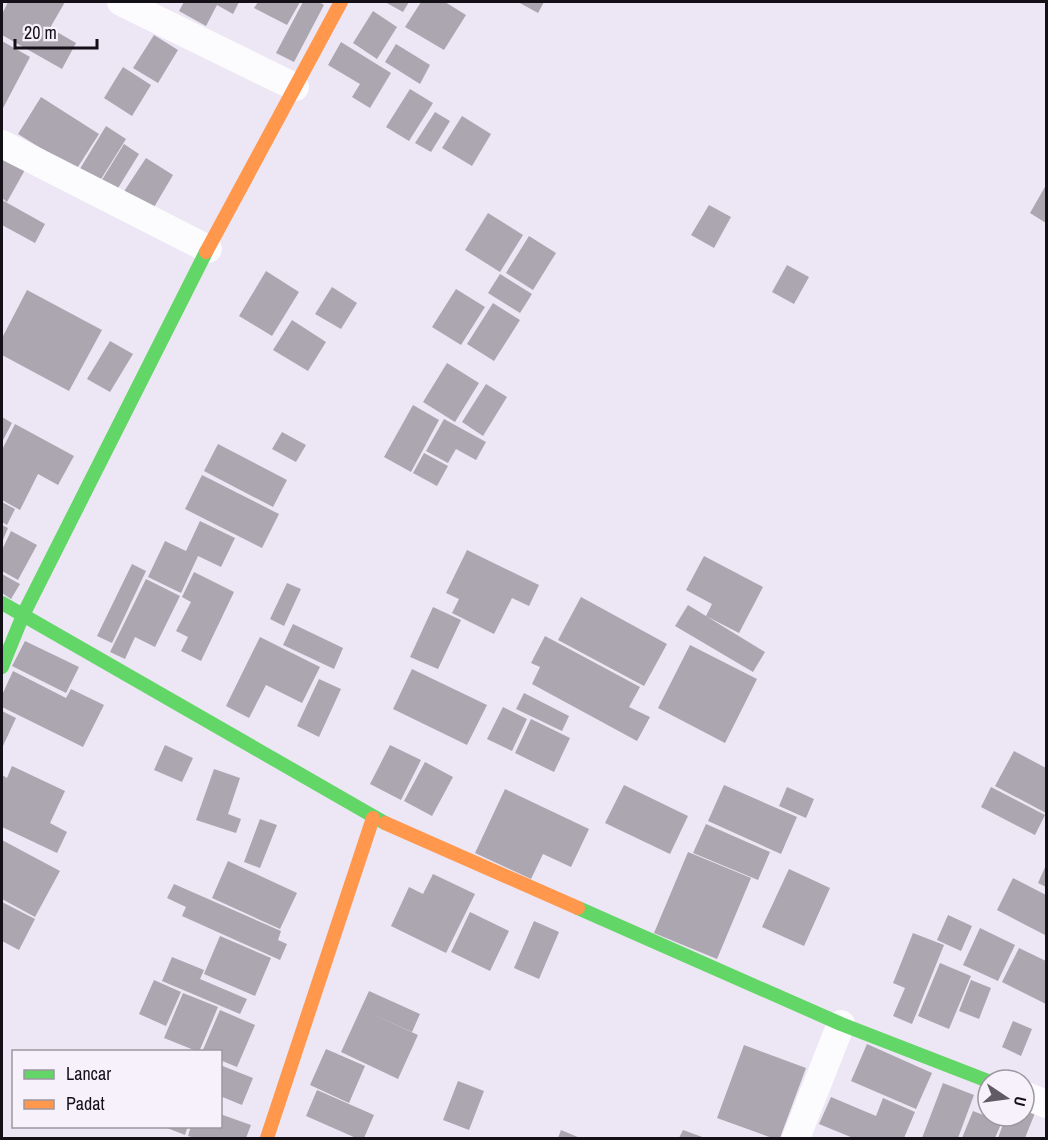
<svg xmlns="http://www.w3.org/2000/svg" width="1048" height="1140" font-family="'Archivo Narrow',sans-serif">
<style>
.building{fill:#aca6b1}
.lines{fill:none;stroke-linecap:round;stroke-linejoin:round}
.street{stroke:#fcfbfd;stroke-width:28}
.fast{stroke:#63d668;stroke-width:14}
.slow{stroke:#ff974d;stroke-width:14}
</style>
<rect width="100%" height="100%" fill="#ede6f4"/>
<path class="building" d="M8 2H65L50 28 76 43 62 69 2 35V14Z
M184 2H239L233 14 217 5 206 26 179 11Z
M258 2H300L287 25 254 8Z
M303 2H319L324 5 294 62 276 53Z
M385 2H409L403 12Z
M421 2H445L466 15 444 50 405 27Z
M518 2H544L538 13Z
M373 11 397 27 377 59 353 43Z
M154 35 178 50 158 83 133 68Z
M2 41 30 57 2 110Z
M341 42 391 73 370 108 352 97 360 84 328 65Z
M396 44 430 65 420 84 385 62Z
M123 67 151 85 132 116 104 98Z
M410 89 433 103 409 141 386 127Z
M41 97 99 134 76 170 18 134Z
M435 112 450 121 431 152 415 143Z
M462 116 491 134 472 166 442 148Z
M106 126 126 139 98 184 78 172Z
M124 144 139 154 115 193 100 183Z
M2 154 26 168 7 202 2 198Z
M146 158 173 175 150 214 121 196Z
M1046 185V223L1030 213Z
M2 200 45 224 35 243 2 225Z
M709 205 731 217 714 248 691 235Z
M488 213 523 235 500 272 465 250Z
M529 236 556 253 533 290 506 273Z
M787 265 809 277 794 304 772 292Z
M266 271 299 292 272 336 239 316Z
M500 274 532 294 520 313 488 293Z
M332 287 357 303 341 329 315 314Z
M456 289 485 307 461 345 432 327Z
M27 290 102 330 69 391 2 355V338Z
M493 303 520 320 494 361 467 344Z
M292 320 326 342 308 371 273 350Z
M110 341 133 354 110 392 87 379Z
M447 363 479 383 455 422 423 402Z
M486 384 507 397 483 436 462 422Z
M413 405 439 420 411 472 384 457Z
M2 417 12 423 2 442Z
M444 419 486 442 476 460 456 449 448 463 426 451Z
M15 424 74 456 58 485 38 474 20 510 2 500V450Z
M282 432 306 445 296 462 272 449Z
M218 444 287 480 273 507 204 471Z
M424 453 448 466 437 486 413 473Z
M202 475 279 514 262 548 185 509Z
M2 502 15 509 7 525 2 522Z
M200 521 235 538 221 567 198 556 181 593 148 577 165 541 186 551Z
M2 525 8 528 2 542Z
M11 531 37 545 18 580 2 571V550Z
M467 550 539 585 529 606 512 598 494 634 452 613 459 599 446 593Z
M704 556 763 587 739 633 706 616 712 604 686 590Z
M132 564 146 571 112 643 97 636Z
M194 572 234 592 201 661 181 651 188 637 176 631 191 602 182 597Z
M2 574 20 584 11 599 2 593Z
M146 579 180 596 155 647 135 637 125 659 110 652Z
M287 583 301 589 284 626 270 619Z
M581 597 667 644 644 686 558 640Z
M688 605 765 652 753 672 675 626Z
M433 607 461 620 438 669 410 657Z
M293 624 343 648 334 669 283 645Z
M545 636 640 687 629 707 650 717 637 741 532 684 540 667 531 663Z
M260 637 320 667 302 703 266 685 249 718 226 706Z
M25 641 79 667 66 693 12 666Z
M690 645 757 679 725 743 658 708Z
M412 669 487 705 467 745 393 709Z
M13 671 66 698 71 689 104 705 83 747 2 707V695Z
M319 679 341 689 319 737 297 726Z
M524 693 569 716 562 731 516 709Z
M503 707 527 719 512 751 487 739Z
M2 711 16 718 2 748Z
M531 719 570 738 554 772 515 753Z
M165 745 193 758 182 782 154 770Z
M390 745 421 760 401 800 370 784Z
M1014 751 1046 768V813L995 786Z
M425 762 453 777 432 816 404 801Z
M12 766 65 791 50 823 67 832 57 853 2 827V775L7 778Z
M214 769 240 778 228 814 241 819 236 833 196 820Z
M624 785 688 816 670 854 605 823Z
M724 785 797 817 781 854 708 821Z
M787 787 814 799 806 818 779 806Z
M991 787 1045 815 1035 835 981 807Z
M505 789 589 829 571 867 543 854 531 879 475 853Z
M260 819 277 825 260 868 244 862Z
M706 824 770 852 758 880 693 853Z
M2 840 60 871 35 917 2 899Z
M688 852 751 878 717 959 654 933Z
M228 861 297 893 280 929 212 898Z
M1046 865V887L1038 883Z
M789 869 830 888 804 946 762 927Z
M433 874 475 894 446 953 391 926 409 887 423 894Z
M1013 878 1046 895 1045 935 997 910Z
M174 884 281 931 278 940 287 944 280 960 182 916 186 907 167 898Z
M2 902 35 919 19 950 2 941Z
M470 912 509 931 490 971 451 952Z
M948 915 972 926 961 951 937 940Z
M534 921 559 932 539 979 514 968Z
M980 928 1015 945 998 981 963 965Z
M913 933 944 945 912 1024 893 1016 905 988 893 983Z
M220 936 271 958 255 996 204 974Z
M1019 948 1046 961V1004L1002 982Z
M172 957 204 970 200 979 247 999 240 1014 162 981Z
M940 963 971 976 949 1029 918 1016Z
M154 980 181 992 166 1026 139 1014Z
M971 980 991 988 979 1019 959 1011Z
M369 991 420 1014 412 1032 367 1012 418 1035 398 1079 341 1052Z
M183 993 218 1007 199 1052 164 1038Z
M220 1010 255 1025 237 1067 220 1060V1052H202Z
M1013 1021 1032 1029 1021 1056 1002 1047Z
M867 1044 932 1073 916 1109 851 1081Z
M744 1045 806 1068 780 1138H772L717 1118Z
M326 1049 365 1066 349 1103 310 1085Z
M220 1065 253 1078 242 1105 220 1096Z
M458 1081 484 1091 469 1130 443 1120Z
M943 1083 974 1095 958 1138H922Z
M317 1090 374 1115 364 1138H356L306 1116Z
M831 1097 876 1116 883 1098 915 1112 904 1138H853L819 1124Z
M1024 1109 1035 1113 1025 1138H998L1006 1116H1024Z
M973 1111 1002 1122 995 1138H962Z
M220 1114 251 1125 246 1138H195L188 1136 191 1126H220Z
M162 1126H188L185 1135Z
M561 1130 580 1138H558Z
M683 1130 705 1138H679Z"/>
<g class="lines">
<path class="street" d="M121 2 295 87
M2 144 208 249
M1024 1095 1046 1104
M796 1138 841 1024"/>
<path class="fast" d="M2 603 385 823
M2 667 23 615 206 252
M578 908 841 1024 988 1081"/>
<path class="slow" d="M206 252 341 2
M385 823 578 908
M267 1138 373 818"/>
</g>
<rect width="1048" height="1140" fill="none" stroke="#141018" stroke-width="6"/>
<rect x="12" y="1050" width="210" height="78" fill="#f6f1fb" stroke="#9c97a0" stroke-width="1.5"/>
<rect x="24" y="1070" width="30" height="9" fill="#63d668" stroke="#9c97a0" stroke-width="1.5"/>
<text x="66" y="1080" font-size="18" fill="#141018">Lancar</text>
<rect x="24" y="1100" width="30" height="9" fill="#ff974d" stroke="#9c97a0" stroke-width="1.5"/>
<text x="66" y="1110" font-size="18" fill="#141018">Padat</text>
<g transform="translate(1006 1098) rotate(103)"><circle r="28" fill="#f6f1fb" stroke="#9c97a0" stroke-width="1.5"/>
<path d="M0-4.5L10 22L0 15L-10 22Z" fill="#605b65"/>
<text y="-9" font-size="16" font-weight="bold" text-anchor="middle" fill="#141018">U</text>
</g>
<path d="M15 39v9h82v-9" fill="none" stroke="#141018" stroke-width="3"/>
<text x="24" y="39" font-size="18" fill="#141018" stroke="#f6f1fb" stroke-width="4.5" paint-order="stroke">20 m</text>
</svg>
